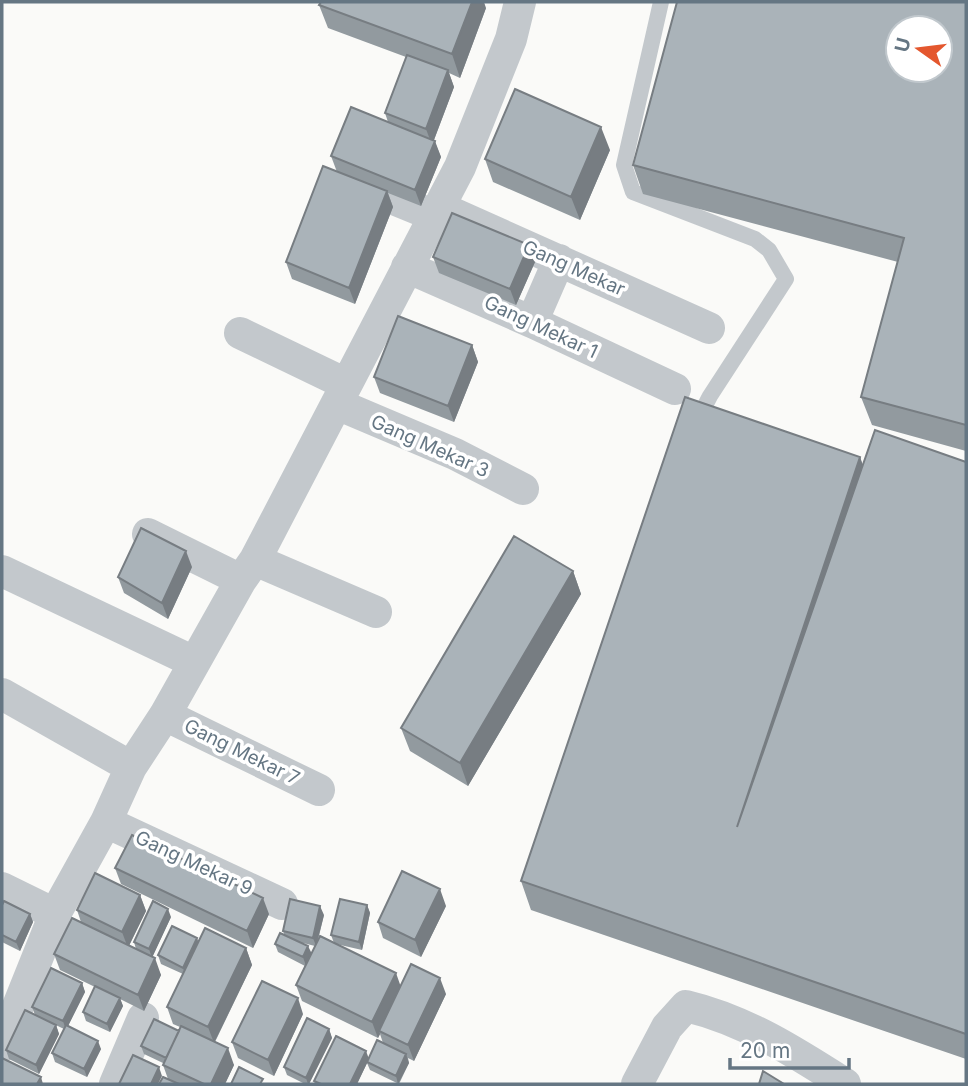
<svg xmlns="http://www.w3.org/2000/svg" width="968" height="1086" font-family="Inter,sans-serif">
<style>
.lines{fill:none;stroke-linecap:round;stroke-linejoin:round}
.lane{stroke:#c3c8cc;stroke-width:16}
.street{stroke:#c3c8cc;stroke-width:32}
.wall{fill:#929a9f;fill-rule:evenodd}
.shaded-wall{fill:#777d82}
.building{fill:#aab3b9;stroke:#777d82;stroke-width:2;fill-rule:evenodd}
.labels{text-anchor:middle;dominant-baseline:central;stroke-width:7;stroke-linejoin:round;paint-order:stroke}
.street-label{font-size:19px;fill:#657683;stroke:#fff}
</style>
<rect width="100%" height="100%" fill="#fafaf8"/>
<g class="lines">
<path class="lane" d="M661 2 624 165 633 192 755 239 769 250 786 279 710 396 696 423"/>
<path class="street" d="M352 182 435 216
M439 207 709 328
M407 267 532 322 675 389
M532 322 559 260
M240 333 346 384
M337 404 455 454 523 489
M148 534 241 580
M255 560 376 612
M2 571 194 662
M2 694 131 767
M165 715 319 790
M106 822 282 904
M2 888 55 914
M2 1046 55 914 106 822 131 767 165 715 241 580 255 560 460 167 511 39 520 2
M115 1084 143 1018
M637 1084 667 1027 686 1006C745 1020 795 1052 845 1084"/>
</g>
<path class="wall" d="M966 2V451L872 425 861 397 898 262 643 194 633 165Z
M319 5 486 8 460 78 449 73 454 87 434 140 441 157 421 206 388 193 393 207 355 304 292 279 286 262 337 172 331 156 388 122 385 113 406 57 328 28Z
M610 150 580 220 493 182 485 159Z
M433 257 535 262 516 305 439 273Z
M472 345 478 362 454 422 380 393 374 377Z
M860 457 863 466 966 462V1059L531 910 521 881Z
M192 567 168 619 124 593 118 577Z
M573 571 581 594 468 786 410 751 401 728Z
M115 868 269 914 253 948 121 884Z
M140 895 146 911 129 945 136 949 134 942 171 917 152 957 161 975 144 1011 120 999 123 1006 110 1032 86 1021 83 1012 95 987 60 970 54 954 81 922 77 910Z
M2 905 30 914 33 922 20 951 2 942Z
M367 905 370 913 362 950 336 944 400 985 446 994 414 1061 408 1058 409 1063 399 1084 370 1070 367 1063 357 1084H315L314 1081 369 1058 383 1043 380 1034 378 1038 302 1001 296 985 305 966 278 952 275 944 284 934 283 931 324 915 318 940 334 943 331 935ZM303 943 315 946 311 954Z
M446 906 421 957 383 938 378 922Z
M198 942 246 948 252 965 215 1042 234 1065 225 1084H159L168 1079 163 1065V1063L144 1054 141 1046 179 1031 180 1027 173 1024 167 1007 183 974 161 964 158 955Z
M82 983 85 992 68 1026 101 1049 87 1077 55 1062 52 1053 64 1029 35 1015 32 1007Z
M303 1014 274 1076 238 1058 232 1042Z
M56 1025 59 1034 39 1074 9 1059 6 1050Z
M329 1029 332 1038 309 1084H305L287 1075 284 1067Z"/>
<path class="shaded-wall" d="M472 2H484L486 8 460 78 452 54Z
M448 70 454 87 432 145 426 129Z
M601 127 610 150 580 220 571 197Z
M435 141 441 157 421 206 415 190Z
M387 191 393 207 355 304 349 288Z
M529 245 535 262 516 305 510 289Z
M472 345 478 362 454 422 448 406Z
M860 457 870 486 737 827Z
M186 551 192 567 168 619 162 603Z
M573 571 581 594 468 786 460 763Z
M440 889 446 906 421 957 415 940Z
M140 895 146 911 128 948 122 932Z
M263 898 269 914 253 948 247 931Z
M367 905 370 913 362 950 359 942Z
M320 906 324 915 316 946 313 938Z
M168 909 171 917 152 958 149 949Z
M30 914 33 922 20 951 16 942Z
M197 938 200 946 186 976 183 968Z
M308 946 312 954 306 966 303 957Z
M246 948 252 965 214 1043 208 1027Z
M155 958 161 975 144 1011 138 995Z
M396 973 402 990 379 1031 380 1034 378 1038 372 1022Z
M440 978 446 994 414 1061 408 1045Z
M82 983 85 992 66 1030 63 1021Z
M120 998 123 1006 110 1032 107 1024Z
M298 998 303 1014 274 1076 268 1060Z
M56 1025 59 1034 39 1074 36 1065Z
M329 1029 332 1038 309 1084H308L306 1078Z
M98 1041 101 1049 87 1077 84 1069Z
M228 1048 234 1065 225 1084H211Z
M366 1051 369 1059 357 1084H350Z
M406 1054 409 1063 398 1084 396 1076Z
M159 1067 162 1076 158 1084H151Z
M41 1077 43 1084H37Z"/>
<path class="building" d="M321 2H472L452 54 319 5Z
M677 2H966V425L861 397 904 238 633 165ZM898 28H940V70H898Z
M407 55 448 70 426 129 385 113Z
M515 89 601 127 571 197 485 159Z
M351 107 435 141 415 190 331 156Z
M323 166 387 191 349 288 286 262Z
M452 213 529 245 510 289 433 257Z
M398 316 472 345 448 406 374 377Z
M685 397 860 457 737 827 875 430 966 462V1034L521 881Z
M141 528 186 551 162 603 118 577Z
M514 536 573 571 460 763 401 728Z
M132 835 263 898 247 931 115 868Z
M402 871 440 889 415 940 378 922Z
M95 873 140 895 122 932 77 910Z
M290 899 320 906 313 938 283 931Z
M340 899 367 905 359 942 331 935Z
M4 901 30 914 16 942 2 935V905Z
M153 901 168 909 149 949 134 942Z
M72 918 155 958 138 995 54 954Z
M172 926 197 938 183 968 158 955Z
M205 928 246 948 208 1027 167 1007Z
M280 933 308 946 303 957 275 944Z
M320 936 396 973 372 1022 296 985Z
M411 964 440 978 408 1045 379 1031Z
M51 968 82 983 63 1021 32 1007Z
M262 981 298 998 268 1060 232 1042Z
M95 986 120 998 107 1024 83 1012Z
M25 1010 56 1025 36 1065 6 1050Z
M307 1018 329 1029 306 1078 284 1067Z
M154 1019 179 1031 166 1058 141 1046Z
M66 1025 98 1041 84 1069 52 1053Z
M181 1026 228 1048 211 1084H204L163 1065Z
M336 1036 366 1051 350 1084H321L314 1081Z
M377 1040 406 1054 396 1076 367 1062Z
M133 1055 159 1067 151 1084H119Z
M2 1058 41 1077 37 1084H2Z
M239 1067 263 1079 260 1084H231Z
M763 1071 784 1084H759Z
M163 1077 179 1084H159Z"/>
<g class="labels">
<g class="street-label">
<text transform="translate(574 268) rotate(24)">Gang Mekar</text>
<text transform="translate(541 327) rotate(25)">Gang Mekar 1</text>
<text transform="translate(430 446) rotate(24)">Gang Mekar 3</text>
<text transform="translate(242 752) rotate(26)">Gang Mekar 7</text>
<text transform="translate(194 863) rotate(25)">Gang Mekar 9</text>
</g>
</g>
<rect width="968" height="1086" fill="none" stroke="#657683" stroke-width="7"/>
<g transform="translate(919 49) rotate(284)"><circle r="33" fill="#ffffff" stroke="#c1c8cd" stroke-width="2"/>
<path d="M0-5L12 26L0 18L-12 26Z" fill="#e4572e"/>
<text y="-10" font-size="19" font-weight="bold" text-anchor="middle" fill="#657683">U</text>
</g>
<path d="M730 1058v10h119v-10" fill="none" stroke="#657683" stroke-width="3.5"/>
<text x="740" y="1058" font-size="21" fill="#657683" stroke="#ffffff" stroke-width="5" paint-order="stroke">20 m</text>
</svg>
